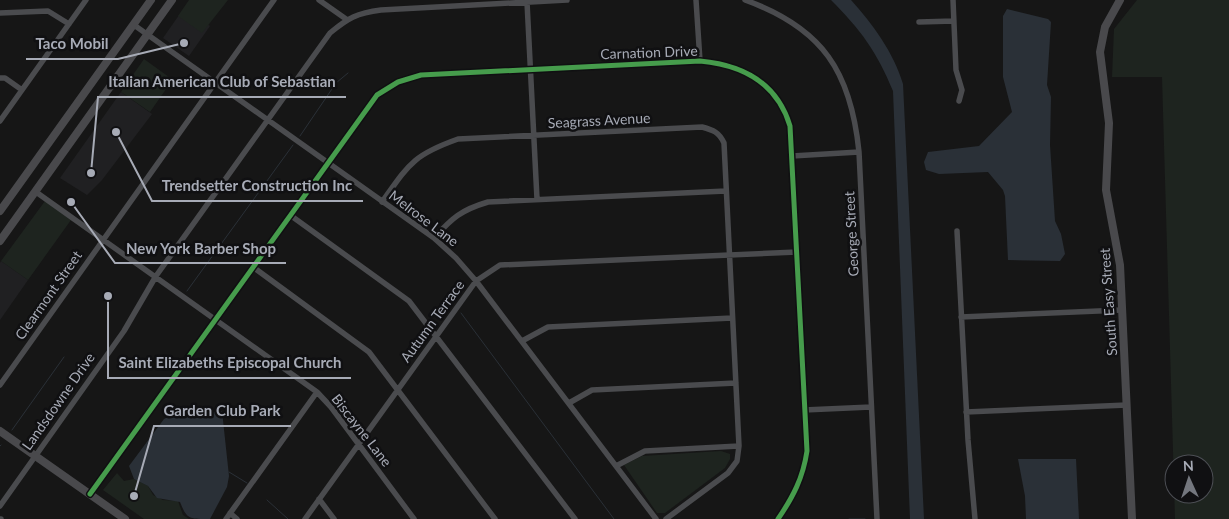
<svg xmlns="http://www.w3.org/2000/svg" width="1229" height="519" font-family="Lato,sans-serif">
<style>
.built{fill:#202022}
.green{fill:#1e241f;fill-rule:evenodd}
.water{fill:#2a3037}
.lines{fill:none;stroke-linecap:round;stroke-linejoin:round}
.stream{stroke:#2a3037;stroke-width:1}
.street{stroke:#4a4b4e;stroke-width:5.5}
.secondary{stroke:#49494c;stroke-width:8}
.cycleway-casing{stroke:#101012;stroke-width:8}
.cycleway{stroke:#469c4c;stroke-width:5}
.labels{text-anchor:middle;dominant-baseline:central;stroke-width:5;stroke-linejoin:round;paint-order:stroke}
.street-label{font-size:14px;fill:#a7abb6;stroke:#101012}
.leader{fill:none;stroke:#a7abb6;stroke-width:2}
.callout-dot{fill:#a7abb6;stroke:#101012;stroke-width:2}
.callout-label{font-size:15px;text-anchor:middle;font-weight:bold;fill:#a7abb6;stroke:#101012;stroke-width:5;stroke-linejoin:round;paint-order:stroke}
</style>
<rect width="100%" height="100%" fill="#161616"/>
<path class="built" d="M184 8 210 26 189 56 163 38Z
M121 92 152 114 102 180 87 195 60 178Z
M1 261 28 280 0 320V263Z"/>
<path class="green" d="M189 0H228L202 33 178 16Z
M1137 0H1229V519H1175L1162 77H1112L1114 29ZM1174 464H1204V494H1174Z
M144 59 169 77 171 82 150 112 121 92Z
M45 201 71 220 28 280 1 261Z
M721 451 730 454V459L725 468 665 513H657L624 465 642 456Z
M117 473 124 481 134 479 148 486 153 495 163 500 178 501 183 515 189 519H144L103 490Z"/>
<path class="water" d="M831 0H851C872 23 894 53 903 84L924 519H910L893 91C877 52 861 30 831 0Z
M1007 9 1048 19 1051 22 1047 85 1051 97 1050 145 1055 221 1061 234 1065 254 1060 261 1008 260 1005 196 1003 190 988 172 939 174 926 170 924 162 928 152 979 146 1012 112 1003 77V16Z
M222 411 229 476 227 487 210 519C188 519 187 519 180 502L157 498 148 486 134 479 129 466 164 419 170 416Z
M1018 459H1076L1079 519H1026L1025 496Z"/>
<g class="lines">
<path class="stream" d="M300 136 336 83 348 73
M187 291 293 145
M461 313 614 519
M12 430 64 357
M0 446 1 445
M229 472 247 483
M267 500 288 519
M849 519H865"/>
<path class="street" d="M319 0 346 19
M696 0 700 61
M745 0C823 28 851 72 859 152L877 519
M953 0 956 70 962 90 959 101
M527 2 537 199
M0 13 48 11 69 24
M919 22 954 21
M134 25 434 238 456 258 476 281 656 519
M0 78H5L22 90
M0 121 86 0
M792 156 859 152
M36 192 317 392 331 407 414 519
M382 202C409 164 413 155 458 139L702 127C713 130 719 132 724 143L739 446 737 461 728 473 666 519
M290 215 409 301 575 519
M957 231 968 440 975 519
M434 238C452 218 461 210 488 202L726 191
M253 267 369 352 495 519
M961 317 1122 310
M522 341 548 327 732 318
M0 385 274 0
M569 403 592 390 736 383
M804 410 871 407
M966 412 1127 405
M616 466 645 451 739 446
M90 494 377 95 398 82 421 75 700 61C744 65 777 83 790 126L807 451C803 478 793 497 778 519
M319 499 334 519
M0 506 124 331 156 276 330 33C348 18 357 13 381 10L567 0
M230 513 237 519
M0 519H1
M226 519 317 392
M305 519 476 281 500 265 797 252"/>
<path class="secondary" d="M1120 0 1105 27 1100 52 1109 123 1106 190 1120 265 1132 519
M0 211 151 0
M0 241 172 0
M0 431 125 519"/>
<g class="cycleway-casing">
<path id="cycleway" d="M90 494 377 95 398 82 421 75 700 61C744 65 777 83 790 126L807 451C803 478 793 497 778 519"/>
</g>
<use href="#cycleway" class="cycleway"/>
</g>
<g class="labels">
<g class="street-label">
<text transform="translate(649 52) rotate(-2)">Carnation Drive</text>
<text transform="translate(599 120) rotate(-3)">Seagrass Avenue</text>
<text transform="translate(424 218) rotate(37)">Melrose Lane</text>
<text transform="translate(851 234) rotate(-93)">George Street</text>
<text transform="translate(48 295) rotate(-55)">Clearmont Street</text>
<text transform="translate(1108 302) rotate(-94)">South Easy Street</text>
<text transform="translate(432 321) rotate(-54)">Autumn Terrace</text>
<text transform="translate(58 401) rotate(-55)">Landsdowne Drive</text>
<text transform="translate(362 430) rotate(52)">Biscayne Lane</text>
</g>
</g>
<path class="leader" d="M184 43L118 59H26M91 173L98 97H346M116 132L152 201H363M71 202L115 263H286M108 296L108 378H351M134 496L154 426H291"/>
<g class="callout-dot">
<circle cx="184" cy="43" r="5"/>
<circle cx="91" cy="173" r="5"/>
<circle cx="116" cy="132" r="5"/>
<circle cx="71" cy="202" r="5"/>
<circle cx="108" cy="296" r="5"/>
<circle cx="134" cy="496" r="5"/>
</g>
<g class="callout-label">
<text x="72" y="49">Taco Mobil</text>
<text x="222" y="87">Italian American Club of Sebastian</text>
<text x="257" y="191">Trendsetter Construction Inc</text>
<text x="201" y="254">New York Barber Shop</text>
<text x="230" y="368">Saint Elizabeths Episcopal Church</text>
<text x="222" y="416">Garden Club Park</text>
</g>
<g transform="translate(1189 479) rotate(357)"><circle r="24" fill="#101012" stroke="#4c4e54"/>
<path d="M0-4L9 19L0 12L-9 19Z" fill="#74777e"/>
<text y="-8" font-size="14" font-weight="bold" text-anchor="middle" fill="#a7abb6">N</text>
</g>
</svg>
